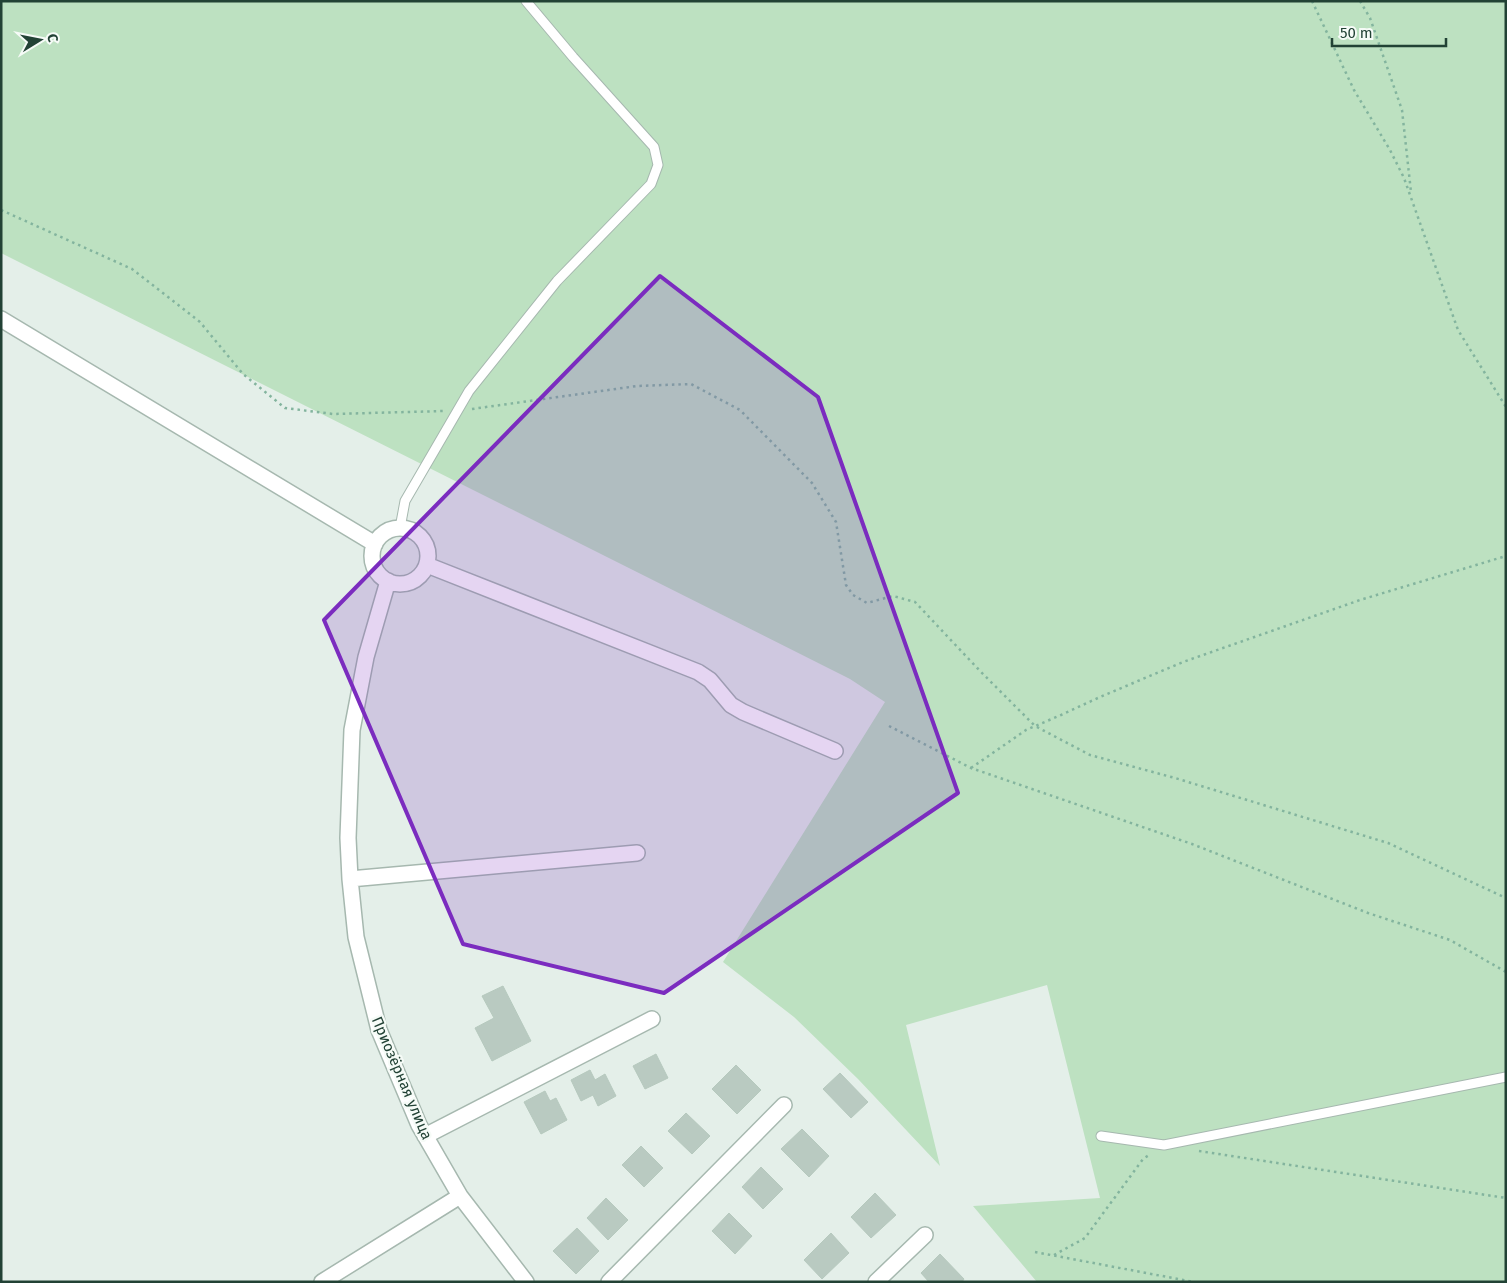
<svg xmlns="http://www.w3.org/2000/svg" width="1507" height="1283" font-family="'Fira Sans',sans-serif">
<style>
.green{fill:#bde1c1}
.building{fill:#b9cac1;stroke:#b6c9be}
.lines{fill:none;stroke-linecap:round;stroke-linejoin:round}
.lane-casing{stroke:#a6b8af;stroke-width:11}
.street-casing{stroke:#a6b8af;stroke-width:18}
.path{stroke:#83b49e;stroke-width:2.5;stroke-dasharray:2.5 4;stroke-linecap:butt}
.lane{stroke:#fff;stroke-width:9}
.street{stroke:#fff;stroke-width:15}
.marked{fill:#7b2cbf;fill-opacity:0.2;stroke:#7b2cbf;stroke-width:4;stroke-linejoin:round}
.labels{text-anchor:middle;dominant-baseline:central;stroke-width:4.5;stroke-linejoin:round;paint-order:stroke}
.street-label{font-size:15px;fill:#224235;stroke:#f6fbf7}
</style>
<rect width="100%" height="100%" fill="#e4efe9"/>
<path class="green" d="M1 1H1506V1282H1037L973 1206 1100 1198 1047 985 906 1025 940 1166 858 1079 794 1017 723 962 885 702 850 679 1 253Z"/>
<path class="building" d="M503 986 531 1041 492 1061 475 1028 494 1018 482 996Z
M656 1054 668 1078 645 1089 633 1066Z
M736 1065 761 1090 737 1114 712 1089Z
M590 1070 595 1080 605 1074 616 1096 598 1106 593 1095 581 1101 571 1080Z
M840 1073 868 1102 851 1118 823 1089Z
M545 1091 550 1101 556 1098 567 1120 541 1134 524 1102Z
M686 1113 710 1136 692 1154 668 1131Z
M802 1129 829 1156 809 1177 781 1149Z
M641 1146 663 1168 644 1187 622 1165Z
M761 1167 783 1189 763 1209 742 1187Z
M875 1193 896 1215 871 1238 851 1217Z
M606 1198 628 1220 608 1240 587 1218Z
M729 1213 752 1236 735 1254 712 1231Z
M577 1228 599 1251 576 1274 553 1251Z
M831 1233 849 1253 822 1279 804 1260Z
M940 1254 964 1279 962 1282H929L921 1273Z"/>
<g class="lines">
<g class="lane-casing">
<path id="lane" d="M400 528 405 501 469 391 557 281 651 184 658 165 654 147 573 57 526 1
M1101 1136 1164 1145 1506 1077"/>
</g>
<g class="street-casing">
<path id="street" d="M1 319 375 544
M372 556a28 28 0 1 1 56 0a28 28 0 1 1-56 0Z
M427 565 698 672 710 680 731 705 743 712 835 751
M388 581 366 657 352 730 348 838 350 879 356 937 379 1030 419 1125 460 1196 526 1282
M350 879 637 853
M425 1136 652 1019
M322 1282 460 1196
M609 1282 784 1105
M876 1282 925 1235"/>
</g>
<path class="path" d="M1312 1 1354 90 1390 150 1404 178 1458 330 1506 407
M1360 1 1370 18 1402 110 1411 192
M1 210 132 269 200 322 243 374 285 408 333 414 444 411
M472 409 637 386 691 384 740 410 812 483 836 522 846 585 853 595 867 603 893 596 915 602 981 672 1035 726 1090 755 1175 778 1388 843 1506 898
M889 726 971 768 1192 844 1368 913 1450 940 1506 972
M971 768 1026 730 1061 715 1100 697 1183 662 1360 600 1506 556
M1199 1151 1506 1198
M1035 1252 1194 1282
M1054 1255 1085 1238 1143 1159 1149 1155"/>
<use href="#lane" class="lane"/>
<use href="#street" class="street"/>
</g>
<path class="marked" d="M660 276 818 397 958 793 664 993 463 944 324 620Z"/>
<g class="labels">
<g class="street-label">
<text transform="translate(402 1078) rotate(67)">Приозёрная улица</text>
</g>
</g>
<rect width="1507" height="1283" fill="none" stroke="#224235" stroke-width="5"/>
<g transform="translate(40 40) rotate(80)" stroke="#f6fbf7" stroke-width="4" paint-order="stroke">
<path d="M0-4L9 19L0 12L-9 19Z" fill="#224235"/>
<text y="-8" font-size="14" font-weight="bold" text-anchor="middle" fill="#224235">С</text>
</g>
<path d="M1332 38v8h114v-8" fill="none" stroke="#224235" stroke-width="2.5"/>
<text x="1340" y="38" font-size="15" fill="#224235" stroke="#f6fbf7" stroke-width="4" paint-order="stroke">50 m</text>
</svg>
